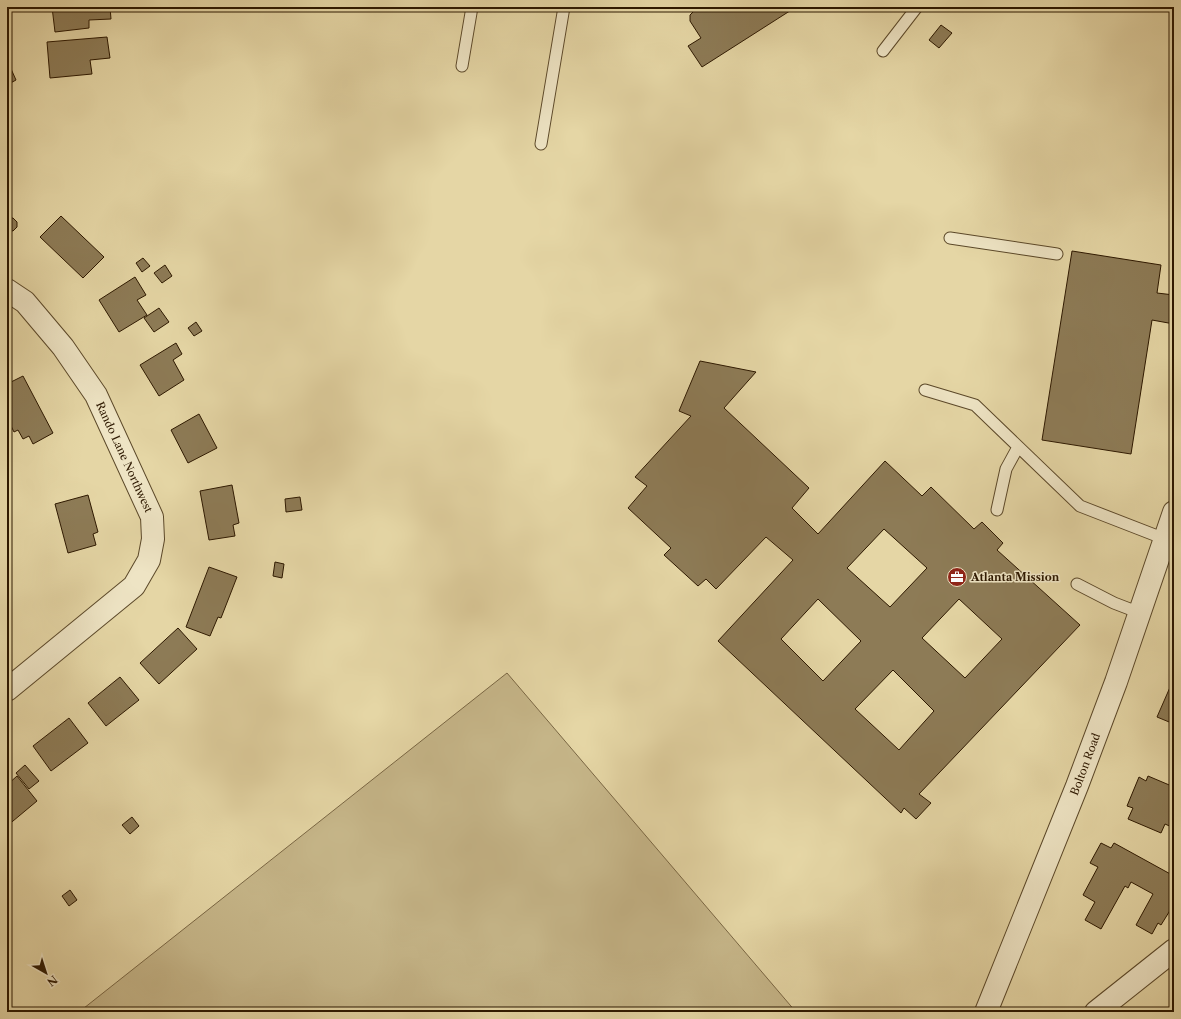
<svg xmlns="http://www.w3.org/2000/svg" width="1181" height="1019" font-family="'Libre Caslon Text',serif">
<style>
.green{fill:#c6b689;stroke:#7a6744}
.building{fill:#8d7b56;stroke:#2d1800;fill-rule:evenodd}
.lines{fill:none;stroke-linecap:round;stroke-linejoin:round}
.service-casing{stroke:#5b4829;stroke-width:13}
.minor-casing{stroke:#5b4829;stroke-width:24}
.tertiary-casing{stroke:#5b4829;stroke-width:24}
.service{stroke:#eee4c4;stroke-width:11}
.minor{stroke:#eee4c4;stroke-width:22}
.tertiary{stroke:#eee4c4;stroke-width:22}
.labels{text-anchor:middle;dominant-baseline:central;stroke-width:3;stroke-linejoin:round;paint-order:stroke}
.street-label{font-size:11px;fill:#2d1800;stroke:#eee4c4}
.poi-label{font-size:11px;font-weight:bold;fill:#2d1800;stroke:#eee4c4;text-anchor:start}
</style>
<rect width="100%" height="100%" fill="#e5d6a5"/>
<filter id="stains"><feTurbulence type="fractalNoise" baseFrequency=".005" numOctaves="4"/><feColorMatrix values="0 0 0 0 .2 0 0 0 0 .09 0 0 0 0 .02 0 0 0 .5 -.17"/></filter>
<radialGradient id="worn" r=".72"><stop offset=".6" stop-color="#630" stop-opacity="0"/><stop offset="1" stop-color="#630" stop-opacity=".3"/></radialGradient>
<path class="green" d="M507 673 796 1012H79Z"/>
<path class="building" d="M52 7H110L111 19 89 20V28L55 32Z
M698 7H796L702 67 688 46 701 38 690 21V15Z
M941 25 952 33 939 48 929 40Z
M107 37 110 58 90 60 92 74 50 78 47 42Z
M7 60 16 80 7 85Z
M7 179H9V218H13L17 222V227L13 231 7 230Z
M61 216 104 257 83 278 40 237Z
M1072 251 1161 265 1157 293 1174 295V324L1152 320 1131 454 1042 440Z
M143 258 150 266 142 272 136 263Z
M165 265 172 276 162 283 154 273Z
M135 277 146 295 137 300 147 315 119 332 99 300Z
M159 308 169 322 154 332 144 318Z
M196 322 202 331 194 336 188 328Z
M176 343 182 354 173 360 184 380 159 396 140 365Z
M700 361 756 372 724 408 809 488 792 508 818 534 885 461 922 496 931 487 974 529 982 522 1003 543 997 550 1080 625 919 794 931 803 916 819 904 808 901 813 718 641 793 560 766 537 716 589 706 579 698 586 664 555 671 548 628 508 647 486 635 477 691 416 679 411ZM884 529 927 568 890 607 847 568ZM818 599 861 641 823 681 781 639ZM959 599 1002 639 965 678 922 638ZM893 670 934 711 899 750 855 709Z
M23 376 53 433 33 444 29 436 23 439 18 430 14 432 7 418V384Z
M199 414 217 448 188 463 171 430Z
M232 485 239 523 233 525 235 536 209 540 200 491Z
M88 495 98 532 93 534 96 545 68 553 55 504Z
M300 497 302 510 286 512 285 499Z
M275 562 284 564 282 578 273 576Z
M209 567 237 577 221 618 218 617 210 636 186 627Z
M178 628 197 649 159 684 140 663Z
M120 677 139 700 106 726 88 703Z
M1171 685 1174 687V724L1157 717Z
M69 718 88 743 51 771 33 746Z
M25 765 39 781 29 789 16 773Z
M17 776 37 801 7 826V785Z
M1148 776 1174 787V828L1165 824 1161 833 1128 819 1133 808 1127 806 1139 777 1146 781Z
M132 817 139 826 130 834 122 825Z
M1101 843 1111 848 1114 843 1174 876V904L1161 925 1158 923 1152 934 1136 925 1153 894 1131 882 1128 888 1125 886 1101 929 1085 920 1095 902 1083 895 1098 867 1090 863Z
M70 890 77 900 69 906 62 896Z"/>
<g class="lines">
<g class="service-casing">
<path id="service" d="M883 51 917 7
M462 66 472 7
M541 144 564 7
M950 238 1057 254
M925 390 975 405 1080 506 1165 539
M997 510 1006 469 1018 447
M1077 584 1114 603 1140 613"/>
</g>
<g class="minor-casing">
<g id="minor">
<path id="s1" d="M7 290 25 302 63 347 96 395 152 517 153 539 149 560 134 586 7 690"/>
<path d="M1096 1012 1174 950"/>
</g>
</g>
<g class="tertiary-casing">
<g id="tertiary">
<path id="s2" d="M986 1012 1077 786 1116 682 1174 512"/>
</g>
</g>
<use href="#service" class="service"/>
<use href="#minor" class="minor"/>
<use href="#tertiary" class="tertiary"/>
</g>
<defs>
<g id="office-disc" transform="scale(1)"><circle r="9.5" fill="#8f2418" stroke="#eee4c4"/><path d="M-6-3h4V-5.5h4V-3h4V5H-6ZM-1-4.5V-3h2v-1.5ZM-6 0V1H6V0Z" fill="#fff"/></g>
</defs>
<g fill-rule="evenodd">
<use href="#office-disc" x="957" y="577"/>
</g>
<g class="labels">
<g class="street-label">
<text stroke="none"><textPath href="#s1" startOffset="207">Rando Lane Northwest</textPath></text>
<text stroke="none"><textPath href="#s2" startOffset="267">Bolton Road</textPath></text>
</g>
<g class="poi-label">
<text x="971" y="577">Atlanta Mission</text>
</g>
</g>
<rect width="1181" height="1019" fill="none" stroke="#e5d6a5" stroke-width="24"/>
<rect x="8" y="8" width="1165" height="1003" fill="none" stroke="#2d1800" stroke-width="2"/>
<rect x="12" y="12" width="1157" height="995" fill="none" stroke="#2d1800"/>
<g transform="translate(46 973) rotate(141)" stroke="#eee4c4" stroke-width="3" paint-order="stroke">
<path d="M0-3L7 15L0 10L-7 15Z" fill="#2d1800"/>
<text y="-6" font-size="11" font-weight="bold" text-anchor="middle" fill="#2d1800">N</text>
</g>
<rect width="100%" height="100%" filter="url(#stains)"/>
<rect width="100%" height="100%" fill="url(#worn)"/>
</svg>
